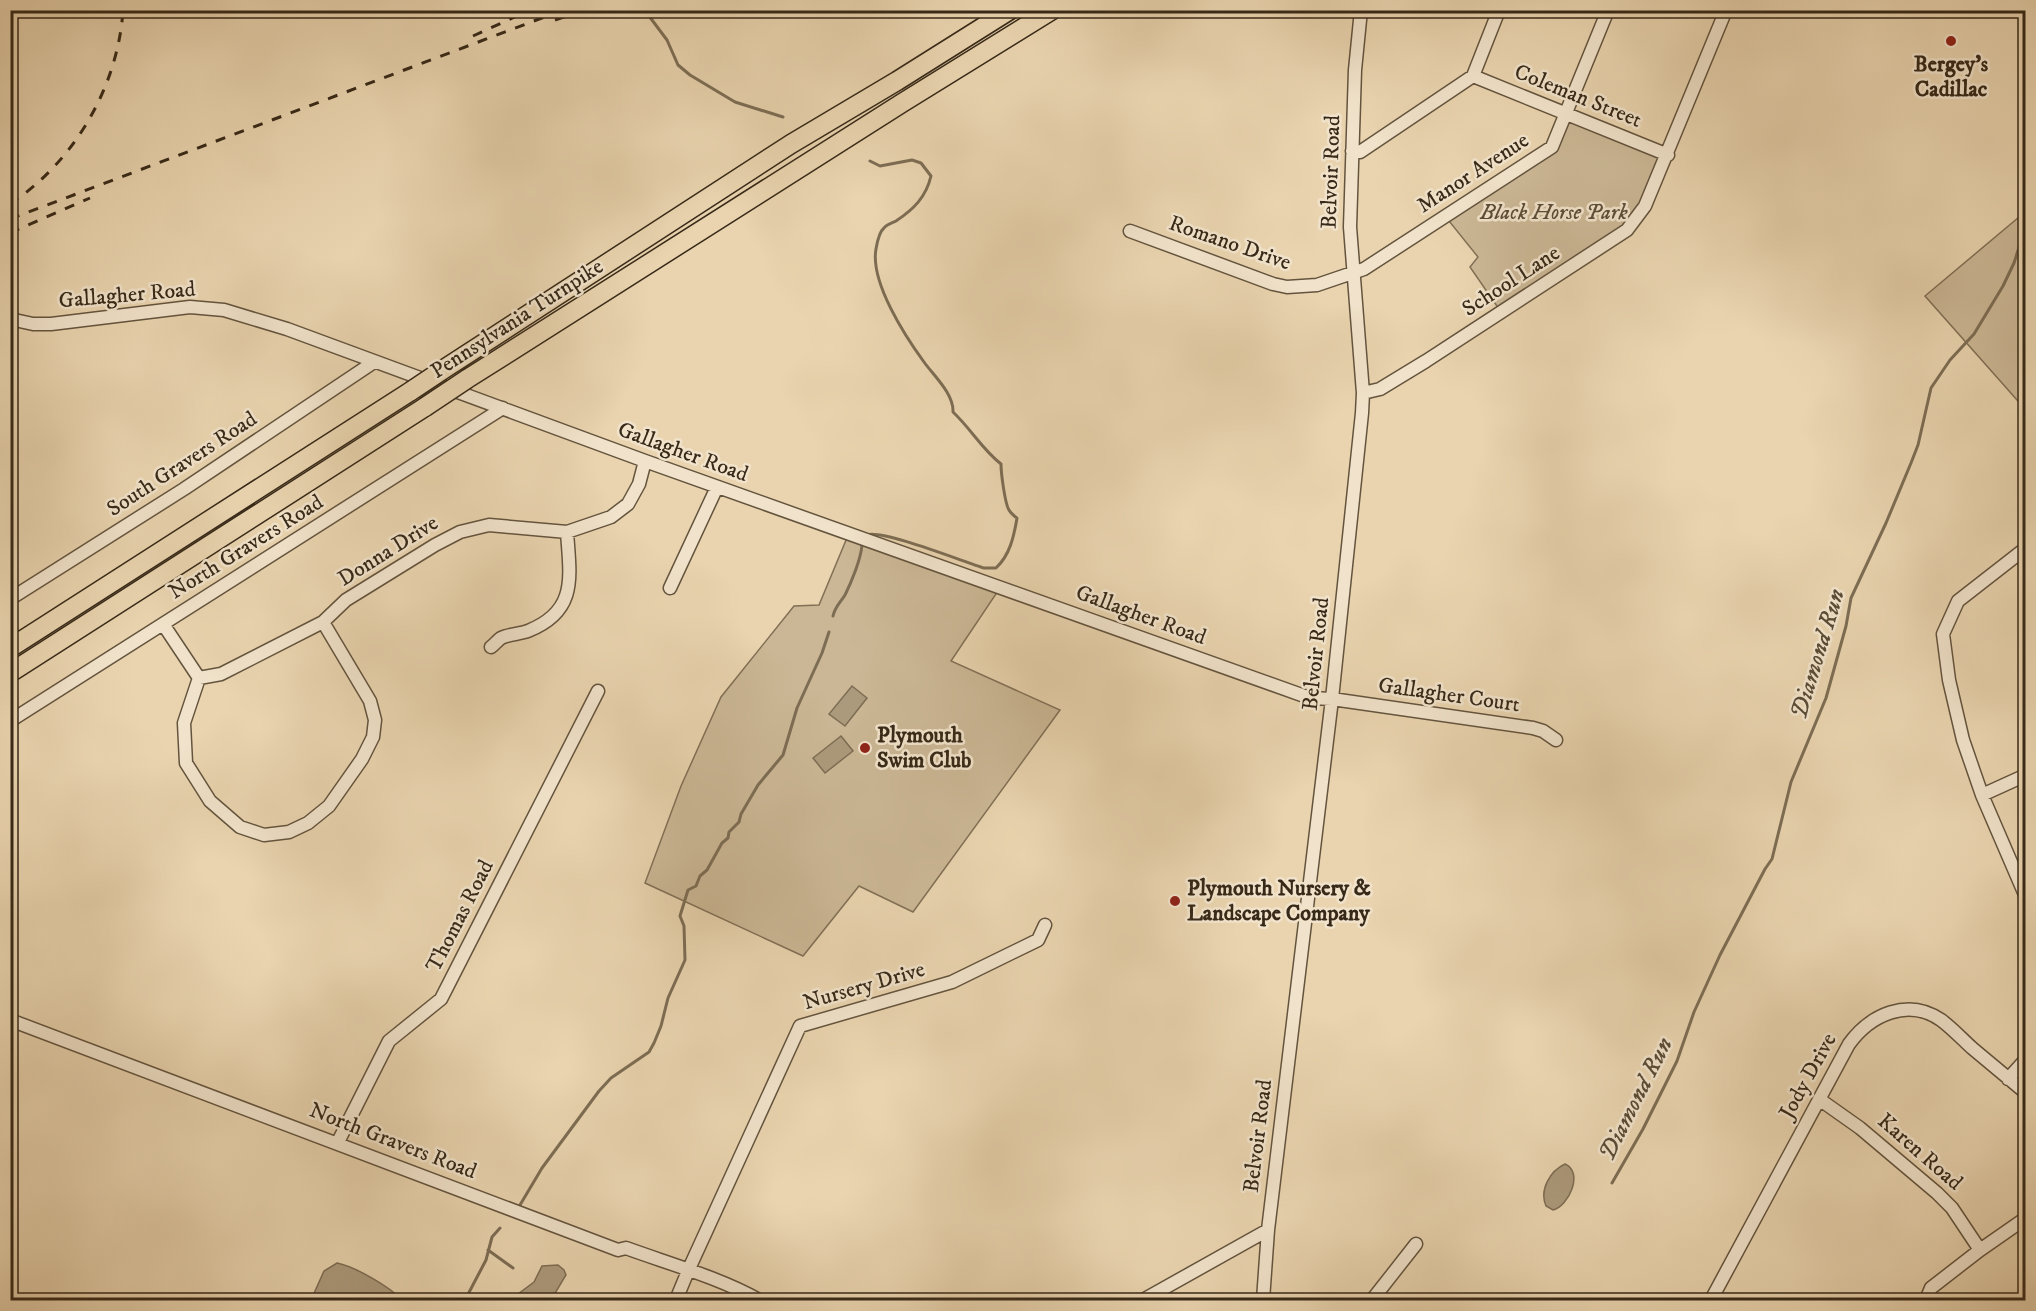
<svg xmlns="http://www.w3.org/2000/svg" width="2036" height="1311" font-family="'IM FELL DW Pica',serif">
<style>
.green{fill:#cbb795;stroke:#817056;stroke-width:1.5}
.water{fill:#ac9a7c;stroke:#7d6d54;stroke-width:1.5}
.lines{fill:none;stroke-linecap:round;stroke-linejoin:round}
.stream{stroke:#7d6d54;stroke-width:3}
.minor-casing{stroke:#64543e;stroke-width:15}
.highway-casing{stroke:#372918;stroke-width:21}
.minor{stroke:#f1e3cb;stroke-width:12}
.highway{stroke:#e9d4af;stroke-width:18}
.rail{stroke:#372918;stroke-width:3;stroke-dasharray:10 10;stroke-linecap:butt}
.highway-bridge-casing{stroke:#372918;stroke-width:21;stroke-linecap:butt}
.highway-bridge{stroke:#e9d4af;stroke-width:18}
.poi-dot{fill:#8f2418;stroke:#f1e3cb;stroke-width:2}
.labels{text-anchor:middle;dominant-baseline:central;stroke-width:5;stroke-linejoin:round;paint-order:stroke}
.poi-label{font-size:22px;font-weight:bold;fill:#372918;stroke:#f1e3cb;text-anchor:start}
.street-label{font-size:22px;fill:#372918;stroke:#f1e3cb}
.park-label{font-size:22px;font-style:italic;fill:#5c4c37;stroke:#f1e3cb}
.water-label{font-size:24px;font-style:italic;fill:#5a4b36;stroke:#f1e3cb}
</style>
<rect width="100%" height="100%" fill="#e9d4af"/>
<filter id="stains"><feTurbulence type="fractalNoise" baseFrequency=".00333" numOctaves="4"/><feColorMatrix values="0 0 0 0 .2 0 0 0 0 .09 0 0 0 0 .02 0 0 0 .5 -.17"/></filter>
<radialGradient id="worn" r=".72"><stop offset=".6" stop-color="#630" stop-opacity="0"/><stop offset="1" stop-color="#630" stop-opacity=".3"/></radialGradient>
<path class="green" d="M1565 113 1668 155 1627 230 1501 312 1470 267 1478 257 1445 216 1552 147Z
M2025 212V409L1925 296Z
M849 533 1000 588 951 661 1060 710 913 912 859 886 803 956 645 883 681 786 721 697 794 606 819 605Z"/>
<path class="water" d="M852 686 867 698 845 726 829 714Z
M841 736 853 751 825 773 813 758Z
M1565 1164C1584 1172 1569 1206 1553 1210L1546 1206C1539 1190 1550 1171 1565 1164Z
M337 1263C356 1267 390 1287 402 1300H311L324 1271Z
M558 1265 564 1270 566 1275 551 1300H510L534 1282 542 1266Z"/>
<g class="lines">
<path class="stream" d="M646 12 667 40 678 65 690 75 735 102 783 117
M867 535C882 529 964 562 984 568H996C1010 555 1014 536 1017 518 1015 517 1010 512 1009 510 1005 504 1001 473 1001 464 982 449 971 429 953 412 954 394 934 376 924 362 905 336 870 282 876 249 877 243 879 232 884 228 886 225 892 223 896 221 914 209 926 197 931 176L921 163 912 160 880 166 870 161
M833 616C835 607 840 603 845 595 851 583 861 559 862 545
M1612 1183 1643 1129 1677 1061 1694 1012 1720 955 1765 869 1772 859 1791 782 1826 698 1846 626 1851 598 1886 523 1911 463 1918 445 1931 388 1950 360 1974 334 2003 286 2014 263 2021 241 2026 204
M520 1205 542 1168 599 1091 611 1078 649 1052 654 1043 661 1026 668 998 685 960 684 926 680 916 688 890 696 886 700 876 707 870 722 843 728 838 729 832 739 822 741 814 758 785 783 755 797 708 822 653 829 632
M488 1250 513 1268
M465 1300 486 1260 492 1237 500 1228"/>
<g class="minor-casing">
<path id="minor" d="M1473 76 1668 155
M1352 151 1360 152 1473 76 1499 10
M1130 231 1273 284 1287 287 1317 285 1364 269 1552 147 1608 10
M10 319 33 324H51L190 307 224 310 287 329 645 461 1310 698 1332 699 1533 728 1543 731 1556 740
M1363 393 1380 389 1426 361 1627 230 1645 206 1726 10
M2026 548 1958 601 1943 634 1949 680 1963 740 1982 795 2026 897
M670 588 717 487
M10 599 184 489 374 362
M163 624 199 678 221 674 323 622 346 600 435 545 460 532 489 525 567 532 611 517 628 504 639 484 645 461
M491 647C494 645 498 640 501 638 509 634 520 634 528 631 578 611 570 577 567 532
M199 678 184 723 186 763 210 801 240 827 264 835 289 832 308 823 329 806 362 759 373 737 375 720 370 701 323 622
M10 721 503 408
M1982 795 2026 775
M10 1020 618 1250 626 1248C670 1264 720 1278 759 1300
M2008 1079 2026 1059
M1819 1099 1860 1128 1937 1193 1952 1208 1980 1250
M338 1142 389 1041 441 999 598 691
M676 1300 688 1271 800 1026 952 982 1038 940 1045 925
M1143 1300 1268 1230
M1263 1300 1268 1230 1332 699 1362 413 1363 393 1350 227 1355 70 1361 10
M1372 1300 1416 1244
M1711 1300 1849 1044C1870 1015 1908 997 1941 1020 1952 1028 1962 1039 1972 1048 1990 1063 2008 1078 2026 1093
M1926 1300 1931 1288 1980 1250 2026 1218"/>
</g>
<g class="highway-casing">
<path id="highway" d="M441 371 791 144 897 81 1010 10
M467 379 902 103 1052 10
M10 648 411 391
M10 673 425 407"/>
</g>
<use href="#minor" class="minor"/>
<use href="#highway" class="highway"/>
<path class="rail" d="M555 20 586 10
M473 36 530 10
M10 204C74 162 118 87 123 10
M10 219 563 10
M10 233 90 198"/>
<g class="highway-bridge-casing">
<path id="highway-bridge" d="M411 391 441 371
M425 407 467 379"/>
</g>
<use href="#highway-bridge" class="highway-bridge"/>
</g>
<g class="poi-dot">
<circle cx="1951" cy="41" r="6"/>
<circle cx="865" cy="748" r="6"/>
<circle cx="1175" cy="901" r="6"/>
</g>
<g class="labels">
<g class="poi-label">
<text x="1951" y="64" text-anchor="middle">Bergey's<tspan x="1951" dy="25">Cadillac</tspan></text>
<text x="877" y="735">Plymouth<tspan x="877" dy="25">Swim Club</tspan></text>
<text x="1187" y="888">Plymouth Nursery &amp;<tspan x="1187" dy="25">Landscape Company</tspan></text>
</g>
<g class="street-label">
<text transform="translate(1578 96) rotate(22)">Coleman Street</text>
<text transform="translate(1331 172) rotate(-88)">Belvoir Road</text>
<text transform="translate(1473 173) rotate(-33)">Manor Avenue</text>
<text transform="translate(1230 243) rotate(19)">Romano Drive</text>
<text transform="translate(1511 281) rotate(-33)">School Lane</text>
<text transform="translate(127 295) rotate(-5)">Gallagher Road</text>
<text transform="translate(517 319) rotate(-33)">Pennsylvania Turnpike</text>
<text transform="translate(683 452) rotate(20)">Gallagher Road</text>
<text transform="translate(182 464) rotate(-33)">South Gravers Road</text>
<text transform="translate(246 547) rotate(-32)">North Gravers Road</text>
<text transform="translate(388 551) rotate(-32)">Donna Drive</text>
<text transform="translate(1141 615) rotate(20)">Gallagher Road</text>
<text transform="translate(1316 654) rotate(-84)">Belvoir Road</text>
<text transform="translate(1449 695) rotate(8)">Gallagher Court</text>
<text transform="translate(460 916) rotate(-63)">Thomas Road</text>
<text transform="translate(864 986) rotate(-16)">Nursery Drive</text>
<text transform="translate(1808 1076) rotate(-61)">Jody Drive</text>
<text transform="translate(1258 1136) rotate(-83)">Belvoir Road</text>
<text transform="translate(393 1141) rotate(21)">North Gravers Road</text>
<text transform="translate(1920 1152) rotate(41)">Karen Road</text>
</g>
<g class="park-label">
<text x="1554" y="212">Black Horse Park</text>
</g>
<g class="water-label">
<text transform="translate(1818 654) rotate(-73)">Diamond Run</text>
<text transform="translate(1636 1099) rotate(-63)">Diamond Run</text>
</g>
</g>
<rect width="2036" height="1311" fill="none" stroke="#e9d4af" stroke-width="36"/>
<rect x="12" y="12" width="2012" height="1287" fill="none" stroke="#372918" stroke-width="3"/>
<rect x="18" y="18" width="2000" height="1275" fill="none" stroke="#372918" stroke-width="1.5"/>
<rect width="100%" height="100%" filter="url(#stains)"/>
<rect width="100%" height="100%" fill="url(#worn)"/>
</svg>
